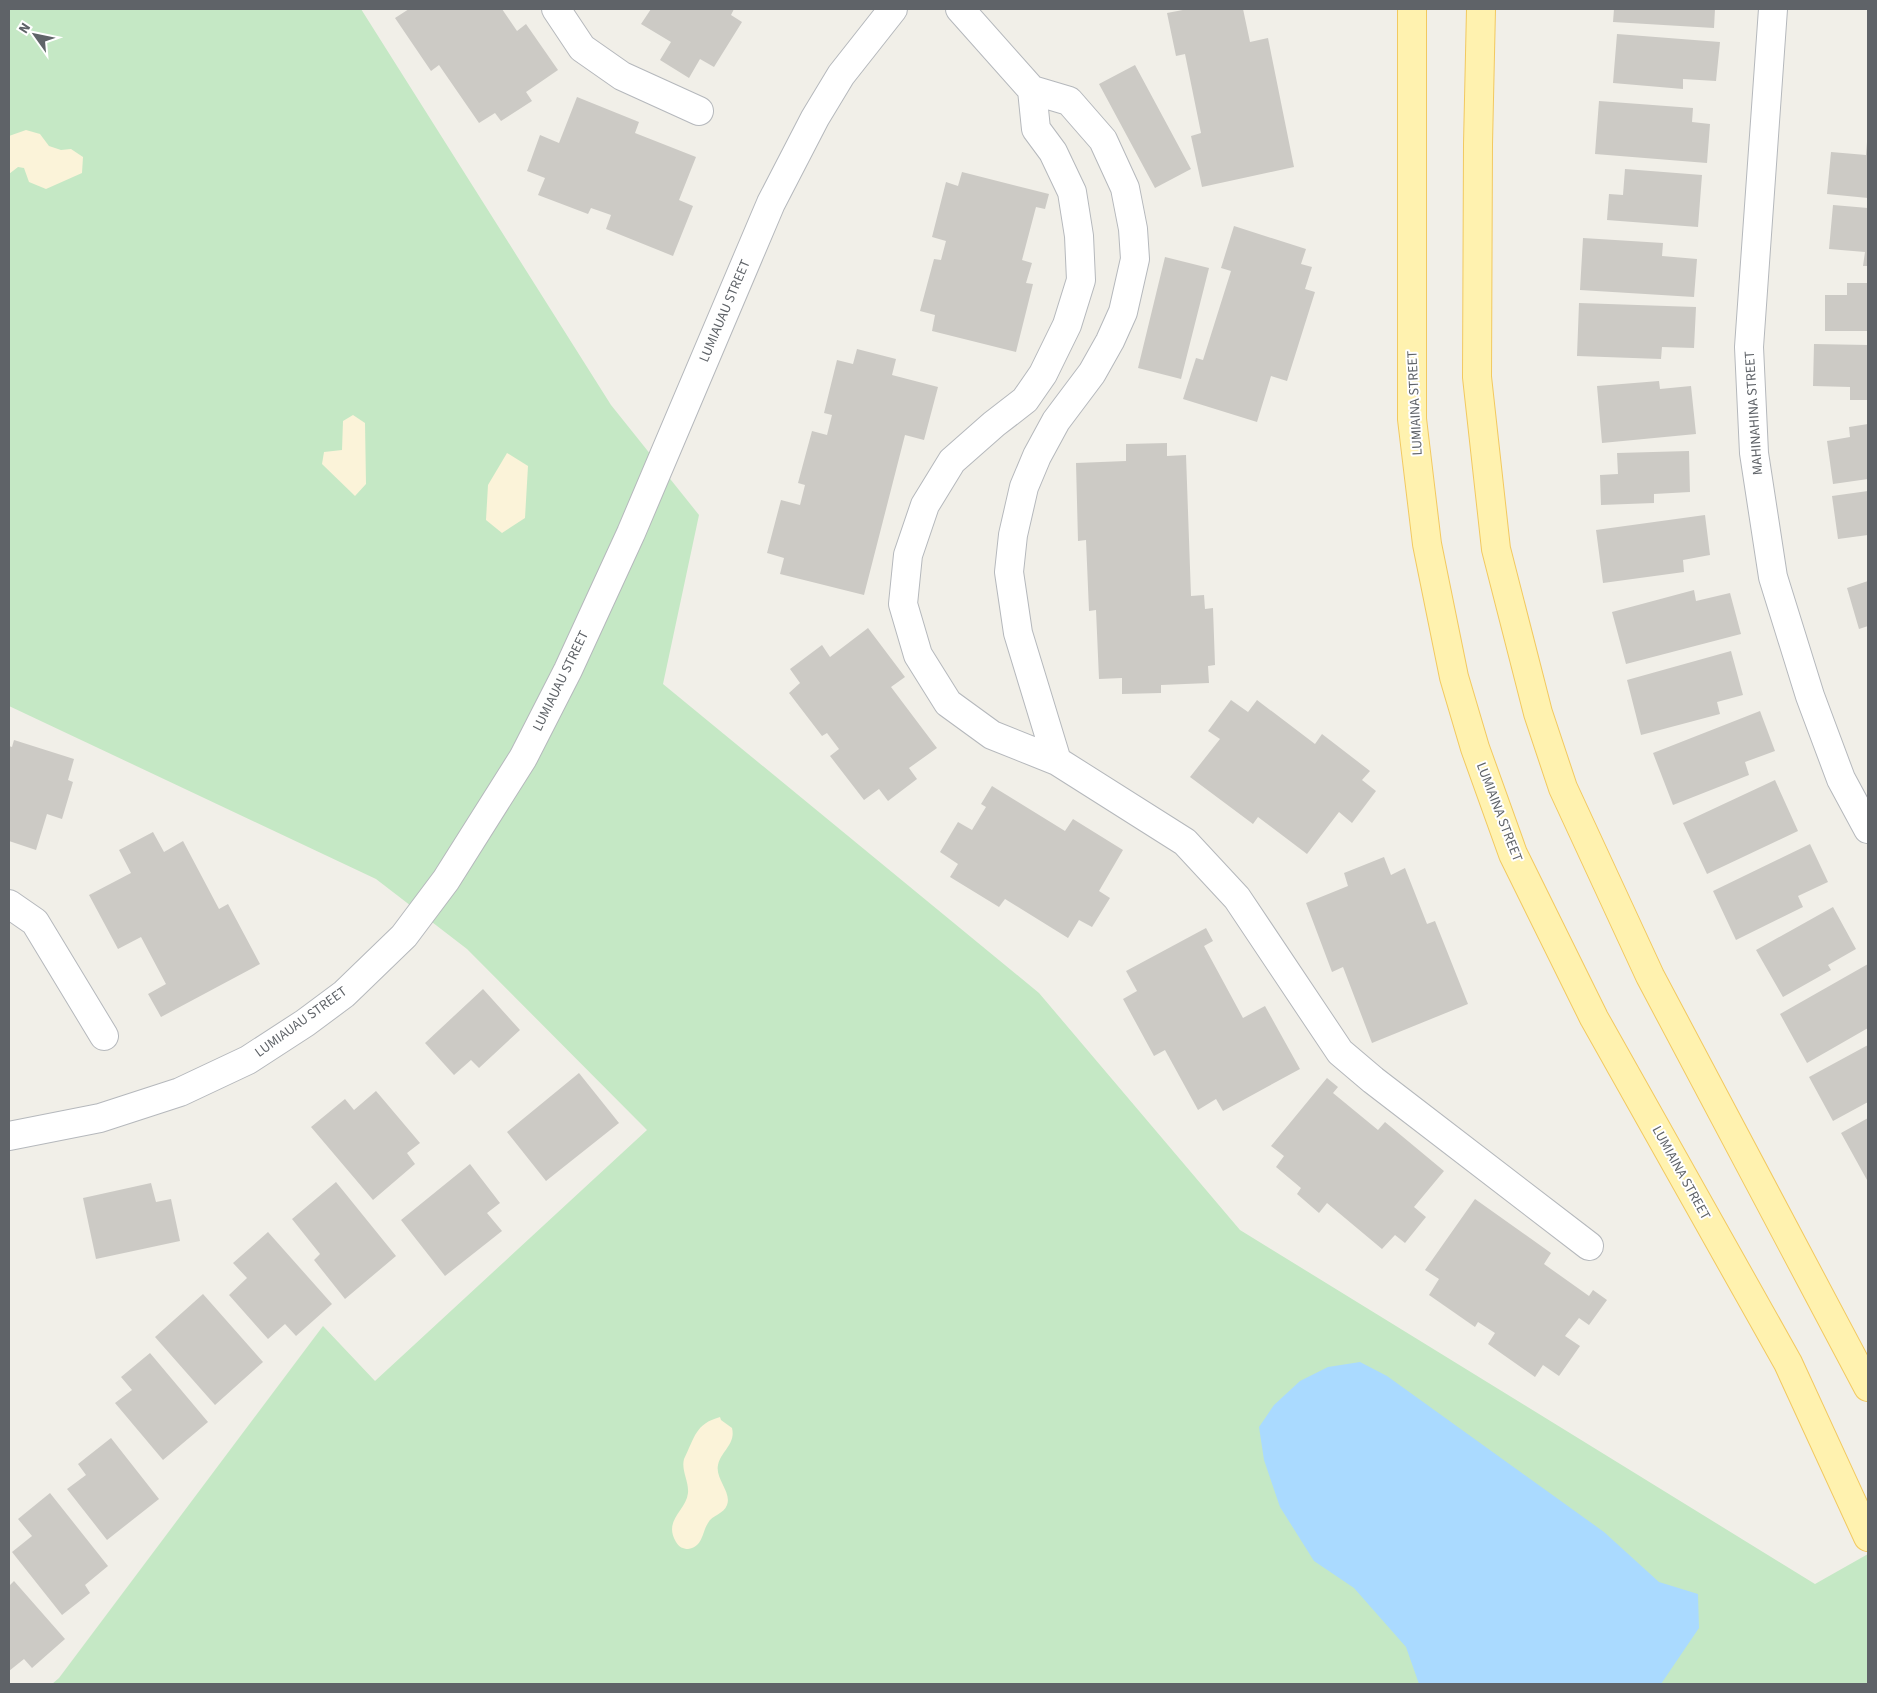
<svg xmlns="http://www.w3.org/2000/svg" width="1877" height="1693" font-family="'Source Sans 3',sans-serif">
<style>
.green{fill:#c5e8c5}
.sand{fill:#fbf3d9}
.water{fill:#aadaff}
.building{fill:#cccac5}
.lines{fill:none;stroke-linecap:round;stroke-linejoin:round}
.minor-casing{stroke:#b5b8bc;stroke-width:30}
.major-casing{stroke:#f2c960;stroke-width:30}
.minor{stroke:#fff;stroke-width:28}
.major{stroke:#fff2af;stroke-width:28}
.labels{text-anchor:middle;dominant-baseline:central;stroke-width:4;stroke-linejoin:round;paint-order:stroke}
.street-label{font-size:14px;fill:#5f6368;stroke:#fff}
</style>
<rect width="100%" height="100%" fill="#f1efe8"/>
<path class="green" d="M9 9H361L611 405 699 515 663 684 1039 993 1240 1230 1815 1584 1868 1554V1684H52L59 1678 323 1326 375 1381 647 1130 467 949 376 879 9 706Z"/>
<path class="sand" d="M26 130 40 134 49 146 61 150 71 149 83 157 82 173 46 189 29 182 24 168 18 167 9 174V136Z
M353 415 365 423 366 484 355 496 322 464 324 452 342 450 343 421Z
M507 453 528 466 525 518 502 533 486 520 488 485Z
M720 1417 721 1420 732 1428C736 1444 721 1451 718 1465 715 1479 732 1492 727 1505 724 1514 712 1515 708 1523 702 1532 703 1547 688 1549 683 1549 679 1547 676 1542 663 1520 686 1511 688 1493 689 1481 681 1471 684 1459 695 1437 695 1424 720 1417Z"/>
<path class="water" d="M1360 1362 1387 1376 1604 1532 1659 1582 1698 1594 1699 1628 1661 1684H1419L1406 1647 1354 1588 1314 1561 1280 1507 1264 1460 1259 1427 1274 1405 1300 1381 1328 1367Z"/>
<path class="building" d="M409 9H502L517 31 526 24 558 70 526 92 532 101 501 121 495 113 479 123 439 65 431 71 395 18Z
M651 9H734L731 15 742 22 714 67 700 59 689 78 660 60 671 42 641 24Z
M1188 9H1243L1250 42 1268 38 1294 167 1202 187 1191 136 1201 133 1185 54 1176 56 1167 13Z
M1614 9H1715L1714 28 1613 22Z
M1617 34 1720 42 1716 81 1683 79V89L1613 83Z
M1135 65 1191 169 1155 188 1099 84Z
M577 97 639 122 635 133 696 157 679 200 693 206 673 256 606 229 611 215 591 208 588 214 538 195 545 178 527 171 540 135 559 143Z
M1599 101 1693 108 1692 122 1710 124 1707 163 1595 154Z
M1867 142 1868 198 1827 194 1831 152 1866 155Z
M1625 169 1702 175 1698 227 1607 220 1609 194 1623 195Z
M962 172 1049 194 1045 209 1036 207 1022 260 1032 263 1026 283 1033 284 1016 352 932 331 935 315 920 311 934 259 941 260 946 241 932 237 946 182 958 186Z
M1833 205 1868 208V266H1863L1865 252 1829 249Z
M1234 226 1306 249 1301 264 1312 267 1305 289 1315 292 1287 381 1271 376 1257 422 1183 399 1196 358 1203 360 1231 271 1221 268Z
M1583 238 1663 243 1662 256 1697 259 1694 297 1580 290Z
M1165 257 1209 268 1181 379 1138 368Z
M1847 283H1868V331H1825V295H1847Z
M1579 303 1696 307 1694 348 1662 347 1661 359 1577 356Z
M1814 344 1868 345V400H1850V387L1813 386Z
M857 349 896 359 892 375 938 387 924 440 905 435 864 595 780 574 784 558 767 553 781 500 800 505 805 485 798 483 812 431 827 435 832 415 824 413 837 360 853 364Z
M1659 381 1660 389 1691 386 1696 434 1602 443 1597 386Z
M1868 424V479L1833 484 1827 441 1850 437 1849 427Z
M1167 443V456L1186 455 1191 596 1204 595 1205 609 1213 608 1215 665 1208 666 1209 683 1161 685V693L1122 694V678L1099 679 1096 610 1089 611 1086 540 1078 541 1076 463 1126 461V444Z
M1689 451 1690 492 1654 494V503L1601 505 1600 475 1618 474 1617 453Z
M1868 491V535L1838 539 1832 496Z
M1705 515 1710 555 1683 560 1684 572 1603 583 1596 530Z
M1868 581V626L1859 629 1847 588Z
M1694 590 1696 601 1730 593 1741 634 1626 664 1612 612Z
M868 628 905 677 891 687 937 748 909 768 917 779 888 801 879 789 864 800 830 756 839 749 827 733 822 736 789 693 800 683 790 669 822 645 830 657Z
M1731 651 1743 695 1717 702 1720 714 1641 735 1627 680Z
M1231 700 1248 712 1257 700 1315 744 1322 734 1370 771 1362 780 1376 791 1352 823 1339 812 1307 854 1258 817 1253 824 1190 777 1220 739 1208 731Z
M1760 711 1775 751 1745 762 1749 775 1673 805 1653 753Z
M14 740 74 759 68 780 73 782 62 819 47 814 36 850 9 841V746L12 747Z
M1775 780 1798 831 1707 874 1683 823Z
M992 786 1065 831 1073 819 1123 850 1099 891 1110 898 1092 927 1079 920 1068 938 1005 899 999 907 950 877 958 864 940 852 958 822 972 830 986 807 981 804Z
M153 832 164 852 183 841 219 909 228 904 260 964 161 1017 148 994 166 984 141 937 118 949 89 895 131 873 119 850Z
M1810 844 1828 882 1798 896 1803 907 1736 940 1713 891Z
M1384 857 1391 875 1405 868 1427 924 1435 921 1468 1004 1372 1043 1343 967 1332 972 1306 903 1348 886 1344 873Z
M1833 907 1856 949 1828 965 1831 970 1783 997 1756 950Z
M1206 928 1213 941 1204 946 1243 1018 1265 1006 1300 1069 1223 1111 1216 1099 1198 1110 1165 1050 1154 1056 1123 999 1137 991 1126 971Z
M1868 964V1028L1807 1063 1780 1014Z
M483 989 520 1030 479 1068 471 1060 454 1075 425 1043Z
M1868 1045V1102L1833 1121 1809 1077Z
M579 1073 619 1123 546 1181 507 1132Z
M1327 1078 1338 1087 1333 1093 1378 1130 1385 1122 1444 1171 1414 1207 1426 1217 1405 1243 1395 1235 1382 1249 1327 1203 1319 1213 1297 1194 1301 1188 1276 1167 1284 1156 1271 1146Z
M376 1091 420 1143 407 1153 415 1164 373 1200 311 1127 345 1099 354 1110Z
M1868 1118V1179L1867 1180 1841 1133Z
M470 1164 500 1203 487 1213 502 1231 445 1276 401 1220Z
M336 1182 396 1256 345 1299 314 1260 320 1254 292 1219Z
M151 1183 156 1202 171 1199 180 1241 96 1259 83 1198Z
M1475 1199 1551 1253 1544 1264 1589 1296 1593 1290 1607 1300 1589 1325 1579 1318 1565 1336 1580 1346 1559 1376 1543 1365 1535 1377 1488 1344 1495 1333 1478 1322 1475 1327 1429 1295 1439 1279 1425 1270Z
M268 1232 332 1304 296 1336 285 1324 268 1339 229 1295 247 1278 233 1263Z
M203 1294 263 1362 215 1405 155 1337Z
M150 1353 208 1422 163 1460 115 1403 132 1390 121 1377Z
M111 1438 159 1499 107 1540 67 1489 86 1475 78 1464Z
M50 1493 108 1566 85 1585 90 1593 62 1615 12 1552 32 1536 18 1519Z
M14 1581 65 1639 32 1668 24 1659 9 1671V1586Z"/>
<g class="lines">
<g class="minor-casing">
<path id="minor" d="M556 9 582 48 622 76 699 111
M960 9 1032 90 1069 101 1103 140 1125 188 1133 229 1135 259 1123 312 1110 341 1092 373 1056 421 1037 456 1024 487 1013 535 1009 572 1018 633 1057 761 1185 842 1237 898 1340 1052 1373 1080 1589 1246
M1773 9 1749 347 1754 453 1773 577 1810 696 1841 779 1868 829
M1032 90 1036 129 1053 152 1072 192 1079 236 1081 280 1067 325 1043 374 1025 400 994 424 952 461 925 505 908 555 903 604 918 655 948 703 992 735 1057 761
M9 904 35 922 104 1036
M9 1136 100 1118 180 1092 248 1060 305 1023 344 994 404 936 446 880 523 758 568 670 631 533 771 203 815 118 841 75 893 9"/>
</g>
<g class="major-casing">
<path id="major" d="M1412 9V419L1427 544 1454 677 1475 748 1513 854 1594 1018 1788 1363 1868 1537
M1481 9 1478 144 1477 377 1496 549 1538 713 1563 788 1650 976 1868 1387"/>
</g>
<use href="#minor" class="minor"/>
<use href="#major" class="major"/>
</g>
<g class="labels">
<g class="street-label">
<text transform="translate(725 311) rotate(-67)">LUMIAUAU STREET</text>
<text transform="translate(1415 403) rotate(-93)">LUMIAINA STREET</text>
<text transform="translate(1754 413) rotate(-94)">MAHINAHINA STREET</text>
<text transform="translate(561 681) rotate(-64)">LUMIAUAU STREET</text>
<text transform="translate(1499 812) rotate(69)">LUMIAINA STREET</text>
<text transform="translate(301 1022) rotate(-36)">LUMIAUAU STREET</text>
<text transform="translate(1681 1173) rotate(61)">LUMIAINA STREET</text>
</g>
</g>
<rect width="1877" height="1693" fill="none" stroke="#5f6368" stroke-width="20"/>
<g transform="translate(35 35) rotate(303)" stroke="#ffffff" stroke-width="4" paint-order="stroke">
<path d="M0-4L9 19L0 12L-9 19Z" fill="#5f6368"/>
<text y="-8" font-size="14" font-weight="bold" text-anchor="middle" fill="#5f6368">N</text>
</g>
</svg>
